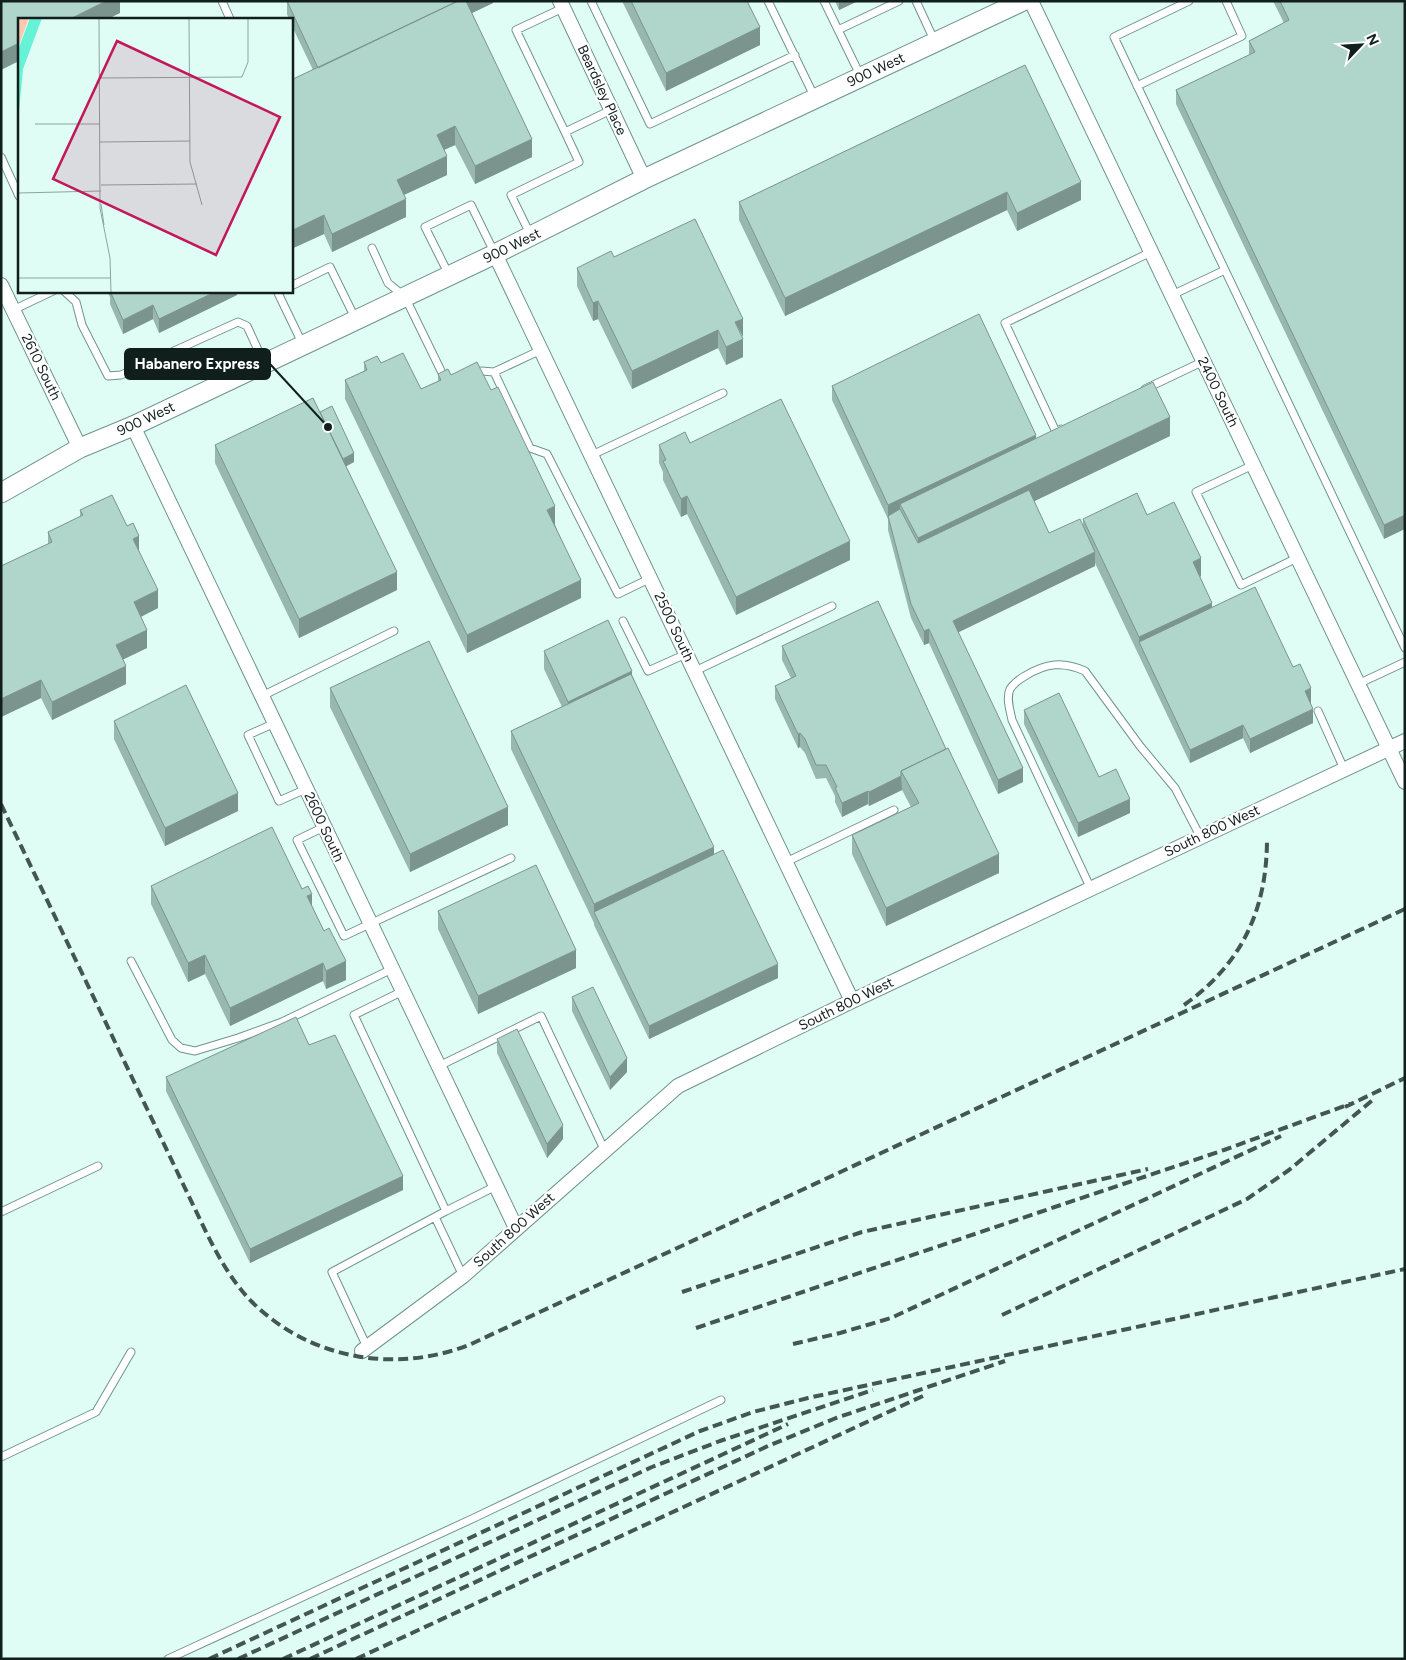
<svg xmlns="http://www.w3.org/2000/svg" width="1406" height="1660" font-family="Figtree,sans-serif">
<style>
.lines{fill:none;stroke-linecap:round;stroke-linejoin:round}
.lane-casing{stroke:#70948b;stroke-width:9}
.street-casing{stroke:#70948b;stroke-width:16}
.secondary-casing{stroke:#70948b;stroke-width:21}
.lane{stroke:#fff;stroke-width:7}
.street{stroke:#fff;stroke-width:14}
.secondary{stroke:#fff;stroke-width:19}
.rail{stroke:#445651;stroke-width:4;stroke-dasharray:10 5;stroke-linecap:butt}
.wall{fill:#97b7af}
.shaded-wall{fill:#7b958e}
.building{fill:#b0d5cb;stroke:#7b958e}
.labels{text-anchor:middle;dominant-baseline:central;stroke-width:4.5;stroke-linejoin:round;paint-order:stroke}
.street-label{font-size:14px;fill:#111f1c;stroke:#fff}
.inset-road{fill:none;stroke:#8da49e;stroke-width:1}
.view{fill:#c2185b;fill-opacity:0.15;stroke:#c2185b;stroke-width:2.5}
.inset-edge{fill:none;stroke:#111f1c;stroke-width:2.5}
.leader{fill:none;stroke:#111f1c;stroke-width:2}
.callout-dot{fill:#111f1c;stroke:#fff;stroke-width:2}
.callout{fill:#111f1c;stroke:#111f1c;stroke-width:2}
.callout-label{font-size:15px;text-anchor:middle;font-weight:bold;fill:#fff}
</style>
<rect width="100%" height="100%" fill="#dffdf5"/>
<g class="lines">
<g class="lane-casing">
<path id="lane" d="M222 1 230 19
M591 1 650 124 795 55
M768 1 815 98
M824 1 861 77
M916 1 935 42
M1189 1 1114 37 1405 648
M563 8 516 30 565 132 611 110
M838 30 899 1
M1137 86 1242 36 1226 1
M1 157 19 196
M531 236 511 195 579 162 565 132
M372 248 388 283 405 297 445 379
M449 275 425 227 471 205 495 254
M291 286 330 267 356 320
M64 291 76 302 82 325 108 376 121 375 238 322 247 326 264 363
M281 291 278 293 303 345
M1172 295 1225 270
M13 310 53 291
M541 350 494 372 530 448 547 454 618 594 651 578
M475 374 481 371 494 372
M1145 389 1204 361
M1061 429 1056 432 1005 323 1151 252
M592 455 723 393
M1253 465 1196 492 1241 585 1297 558
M623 621 648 671 686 654
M695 671 832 606
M1358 684 1405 662
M262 696 394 631
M1318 711 1344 769
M275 723 248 735 279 801 306 789
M324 827 297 840 344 936 511 858
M786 862 894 810
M1091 889 1012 720C1010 710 1006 698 1010 689 1013 684 1021 678 1025 676 1046 663 1063 661 1085 671L1140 746 1175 788 1200 836
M131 961 172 1040 181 1048 195 1051 238 1038 282 1022 392 969
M403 991 354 1015 446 1211 496 1186
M439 1066 541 1016 604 1149
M1 1212 98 1166
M435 1217 463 1276
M367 1347 332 1272 446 1211
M1 1457 96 1412 131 1352
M168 1659 474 1518 721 1400"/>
</g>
<g class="street-casing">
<path id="street" d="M560 1 644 179
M1031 1 1405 782
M495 254 852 1001
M1 285 80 448
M133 426 516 1228
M362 1351 463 1276 678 1086 852 1001 1405 741"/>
</g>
<g class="secondary-casing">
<path id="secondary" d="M1 493 80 448 133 426 495 254 644 179 1023 1"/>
</g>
<use href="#lane" class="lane"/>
<use href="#street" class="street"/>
<use href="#secondary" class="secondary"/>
<path class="rail" d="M1 804 207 1234C219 1258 232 1281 251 1301 309 1359 394 1374 469 1345L1405 909
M1184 1005C1242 964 1267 909 1267 839
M1345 1107 1405 1078
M682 1292 862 1232 1148 1169
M1002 1315 1247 1199 1289 1170 1375 1098
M696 1328 1224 1150 1350 1104
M793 1344 840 1333 891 1318 1281 1136
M209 1659 700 1431 753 1412 808 1398 1405 1269
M238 1659 652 1467 720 1441 873 1390
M283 1659 788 1424
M310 1659 768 1446 836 1418 1005 1361
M356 1659 925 1395"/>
</g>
<path class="wall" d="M287 1H493V3L472 13 532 157 475 184 455 145 444 150 447 175 404 195 406 217 332 252 324 234 291 249V80L313 70 291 24V19H289L287 14Z
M622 1H747L760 45 666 91Z
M835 1H858L839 10Z
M1273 1H1405L1384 539 1176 104V90L1249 55V41L1284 23Z
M1025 65 1081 200 1017 231 1007 210 785 316 739 220V202Z
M614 257 742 337 743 357 726 365 718 348 632 389 598 319 593 321 577 286V268Z
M107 291H237V295L159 333 153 319 123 334 110 304V297Z
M364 362 381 363 421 389 438 381V374L451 375 555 524 581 598 467 653 345 399V380L364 371Z
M832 386 1036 439 1170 436 1034 501 1049 533 1083 526V519L1147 515 1201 576 1200 577 1212 607 1293 667 1311 702 1310 703 1313 723 1250 753 1243 738 1190 763 1095 563V566L958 632 1023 782 998 794 929 643 924 645 911 618 888 530V519L832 400Z
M320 412 354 462 346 466 397 590 299 638 215 463V445Z
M690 443 850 560 736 615 687 514 681 517 663 480V472L659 463V445Z
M80 510 139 551 158 608 141 617 147 648 123 659 126 684 52 720 41 698 1 717V566L48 544V532L80 517Z
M782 646 999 873 886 926 852 854V835L911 807 902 790 869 806 868 804 842 817 835 802V796L826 778 816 779 805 753 800 747 798 748 775 699V686L791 678 782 660Z
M544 651 632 675 714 854 778 978 649 1039 594 925V923L511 749V731L562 707 544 669Z
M330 688 508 825 410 872 330 707Z
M1024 710 1099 777 1130 813 1078 837 1024 724Z
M114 721 238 811 165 846 114 739Z
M151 886 302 889 312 906 346 980 326 989 323 981 230 1026 205 974 188 982 151 904Z
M438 911 576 968 478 1014 438 929Z
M572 997 627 1072 610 1090 572 1011Z
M497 1039 563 1139 547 1158 497 1053Z
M309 1045 403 1190 250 1263 166 1091V1077Z"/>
<path class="shaded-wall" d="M106 1H120V13L108 19H70Z
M468 1H493V3L320 85Z
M839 1H858L839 10Z
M760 27V45L666 91V73Z
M19 43V61L1 70V52Z
M455 126V145L437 153V135Z
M532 139V157L475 184V166Z
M447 156V175L397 198V180Z
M1081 182V200L1017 231V213Z
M1007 192V210L785 316V298Z
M406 199V217L332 252V234Z
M324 215V234L291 249V231Z
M217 291H237V295L159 333V319Z
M598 301V319L593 321V303Z
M153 305V319L123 334V320Z
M743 319V337L735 322Z
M718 330V348L632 389V371Z
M743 339V357L726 365V347Z
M1170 417V436L918 557V538Z
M1036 435V449L900 504V513L888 516V505Z
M354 453V462L339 470V460Z
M687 496V514L681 517V499Z
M555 506V524L547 528V510Z
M1405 515V529L1384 539V525Z
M139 536V554L133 539Z
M850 541V560L736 615V597Z
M1095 552V566L953 635V621Z
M1201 558V576L1193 580V562Z
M397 572V590L299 638V619Z
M581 580V598L467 653V635Z
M158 590V608L134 620V602Z
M1212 603V621L1139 642V637Z
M929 629V643L924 645V631Z
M147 630V648L116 663V645Z
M126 666V684L52 720V702Z
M632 671V690L568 720V702Z
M41 680V698L1 717V699Z
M1311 688V702L1305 705V691Z
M1313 709V723L1250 753V739Z
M1243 725V738L1190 763V750Z
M800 733V747L798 748V734Z
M1023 768V782L998 794V780Z
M901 776 902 790 869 806V792Z
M868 791V804L842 817V803Z
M238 793V811L165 846V828Z
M1130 799V813L1078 837V823Z
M508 807V825L410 872V854Z
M714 847V865L594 912V923V904Z
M999 854V873L886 926V908Z
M312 894V912L307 896Z
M576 950V968L478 1014V996Z
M205 955V974L188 982V963Z
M346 961V980L326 989V971Z
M323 963V981L230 1026V1008Z
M778 964V978L649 1039V1026Z
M627 1058V1072L610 1090V1077Z
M563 1125V1139L547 1158V1144Z
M403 1176V1190L250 1263V1249Z"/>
<path class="building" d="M1 1H106L70 19H19V43L1 52Z
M287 1H458L318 68Z
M458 1H466L532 139 475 166 455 126 437 135 447 156 397 180 406 199 332 234 324 215 291 231V80Z
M631 1H747L760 27 666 73Z
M1280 1H1405V515L1384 525 1176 90 1255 52 1249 41 1289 20Z
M1025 65 1081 182 1017 213 1007 192 785 298 739 202Z
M695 219 743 319 735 322 743 339 726 347 718 330 632 371 598 301 593 303 577 268 611 251 614 257Z
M110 291H217L159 319 153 305 123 320Z
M979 314 1036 435 888 505 832 386Z
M403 353 421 389 441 380 438 374 448 369 451 375 477 362 491 390 498 387 555 506 547 510 581 580 467 635 345 380 367 370 364 362 377 356 381 363Z
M1153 382 1170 417 918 538 900 504Z
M313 398 397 572 299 619 215 445Z
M781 399 850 541 736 597 687 496 681 499 663 461 666 460 659 445 685 432 690 443Z
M332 406 354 453 343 459 320 412Z
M1029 490 1049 533 1080 519 1095 552 953 621 1023 768 998 780 929 629 924 631 911 604 888 516 900 509 918 543Z
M1137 493 1147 515 1174 502 1201 558 1193 562 1212 603 1139 637 1083 519Z
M112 495 127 526 133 523 139 536 133 539 158 590 134 602 147 630 116 645 126 666 52 702 41 680 1 699V566L52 542 48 532 83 515 80 510Z
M1255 587 1293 667 1300 664 1311 688 1305 691 1313 709 1250 739 1243 725 1190 750 1139 642Z
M878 601 946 749 901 771V776L869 792 868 791 842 803 835 788 837 787 826 765H816L805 739 800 733 798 734 775 686 796 676 782 646Z
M608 620 632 671 568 702 544 651Z
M429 641 508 807 410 854 330 688Z
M631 674 714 847 594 904 511 731Z
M186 685 238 793 165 828 114 721Z
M1059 693 1099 777 1116 769 1130 799 1078 823 1024 710Z
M948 748 999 854 886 908 852 835 919 803 901 771Z
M272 827 302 889 308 886 312 894 307 896 324 931 329 928 346 961 326 971 323 963 230 1008 205 955 188 963 151 886Z
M723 850 778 964 649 1026 594 912Z
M536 865 576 950 478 996 438 911Z
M593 987 627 1058 610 1077 572 997Z
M296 1017 309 1045 335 1035 403 1176 250 1249 166 1077Z
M517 1029 563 1125 547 1144 497 1039Z"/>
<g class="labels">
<g class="street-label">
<text transform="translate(876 70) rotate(-25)">900 West</text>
<text transform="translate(602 90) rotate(65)">Beardsley Place</text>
<text transform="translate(512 246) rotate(-26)">900 West</text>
<text transform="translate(41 367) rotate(64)">2610 South</text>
<text transform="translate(1218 392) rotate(64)">2400 South</text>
<text transform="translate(146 419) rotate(-25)">900 West</text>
<text transform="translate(674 627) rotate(65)">2500 South</text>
<text transform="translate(324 827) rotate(65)">2600 South</text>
<text transform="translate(1212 831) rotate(-25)">South 800 West</text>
<text transform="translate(846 1004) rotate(-26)">South 800 West</text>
<text transform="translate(514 1230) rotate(-42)">South 800 West</text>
</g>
</g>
<g transform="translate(18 18)">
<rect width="275" height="275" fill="#dffdf5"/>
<path d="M0 0H11L0 30Z" fill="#fcc8b2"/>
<path d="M12 0H24L5 51 0 104V32Z" fill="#66f2d6"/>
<path class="inset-road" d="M81 0 82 190 92 240 93 275M171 0 172 144 184 187M82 60 224 59 230 44V0M17 106H82M82 124 172 123M83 167 179 166M0 175 83 173M83 186 86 207M0 260H93"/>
<path class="view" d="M99 23 262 99 198 237 35 161Z"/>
<rect width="275" height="275" class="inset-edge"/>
</g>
<path class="leader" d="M328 427L270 364"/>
<circle class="callout-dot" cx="328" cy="427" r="5"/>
<rect class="callout" x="125" y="349" width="145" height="30" rx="5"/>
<g class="callout-label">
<text x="197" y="369">Habanero Express</text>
</g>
<rect width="1406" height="1660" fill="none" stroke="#111f1c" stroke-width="5"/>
<g transform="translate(1361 45) rotate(65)" stroke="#ffffff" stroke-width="4" paint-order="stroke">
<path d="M0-4L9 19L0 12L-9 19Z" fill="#111f1c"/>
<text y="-8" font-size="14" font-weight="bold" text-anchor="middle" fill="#111f1c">N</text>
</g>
</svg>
